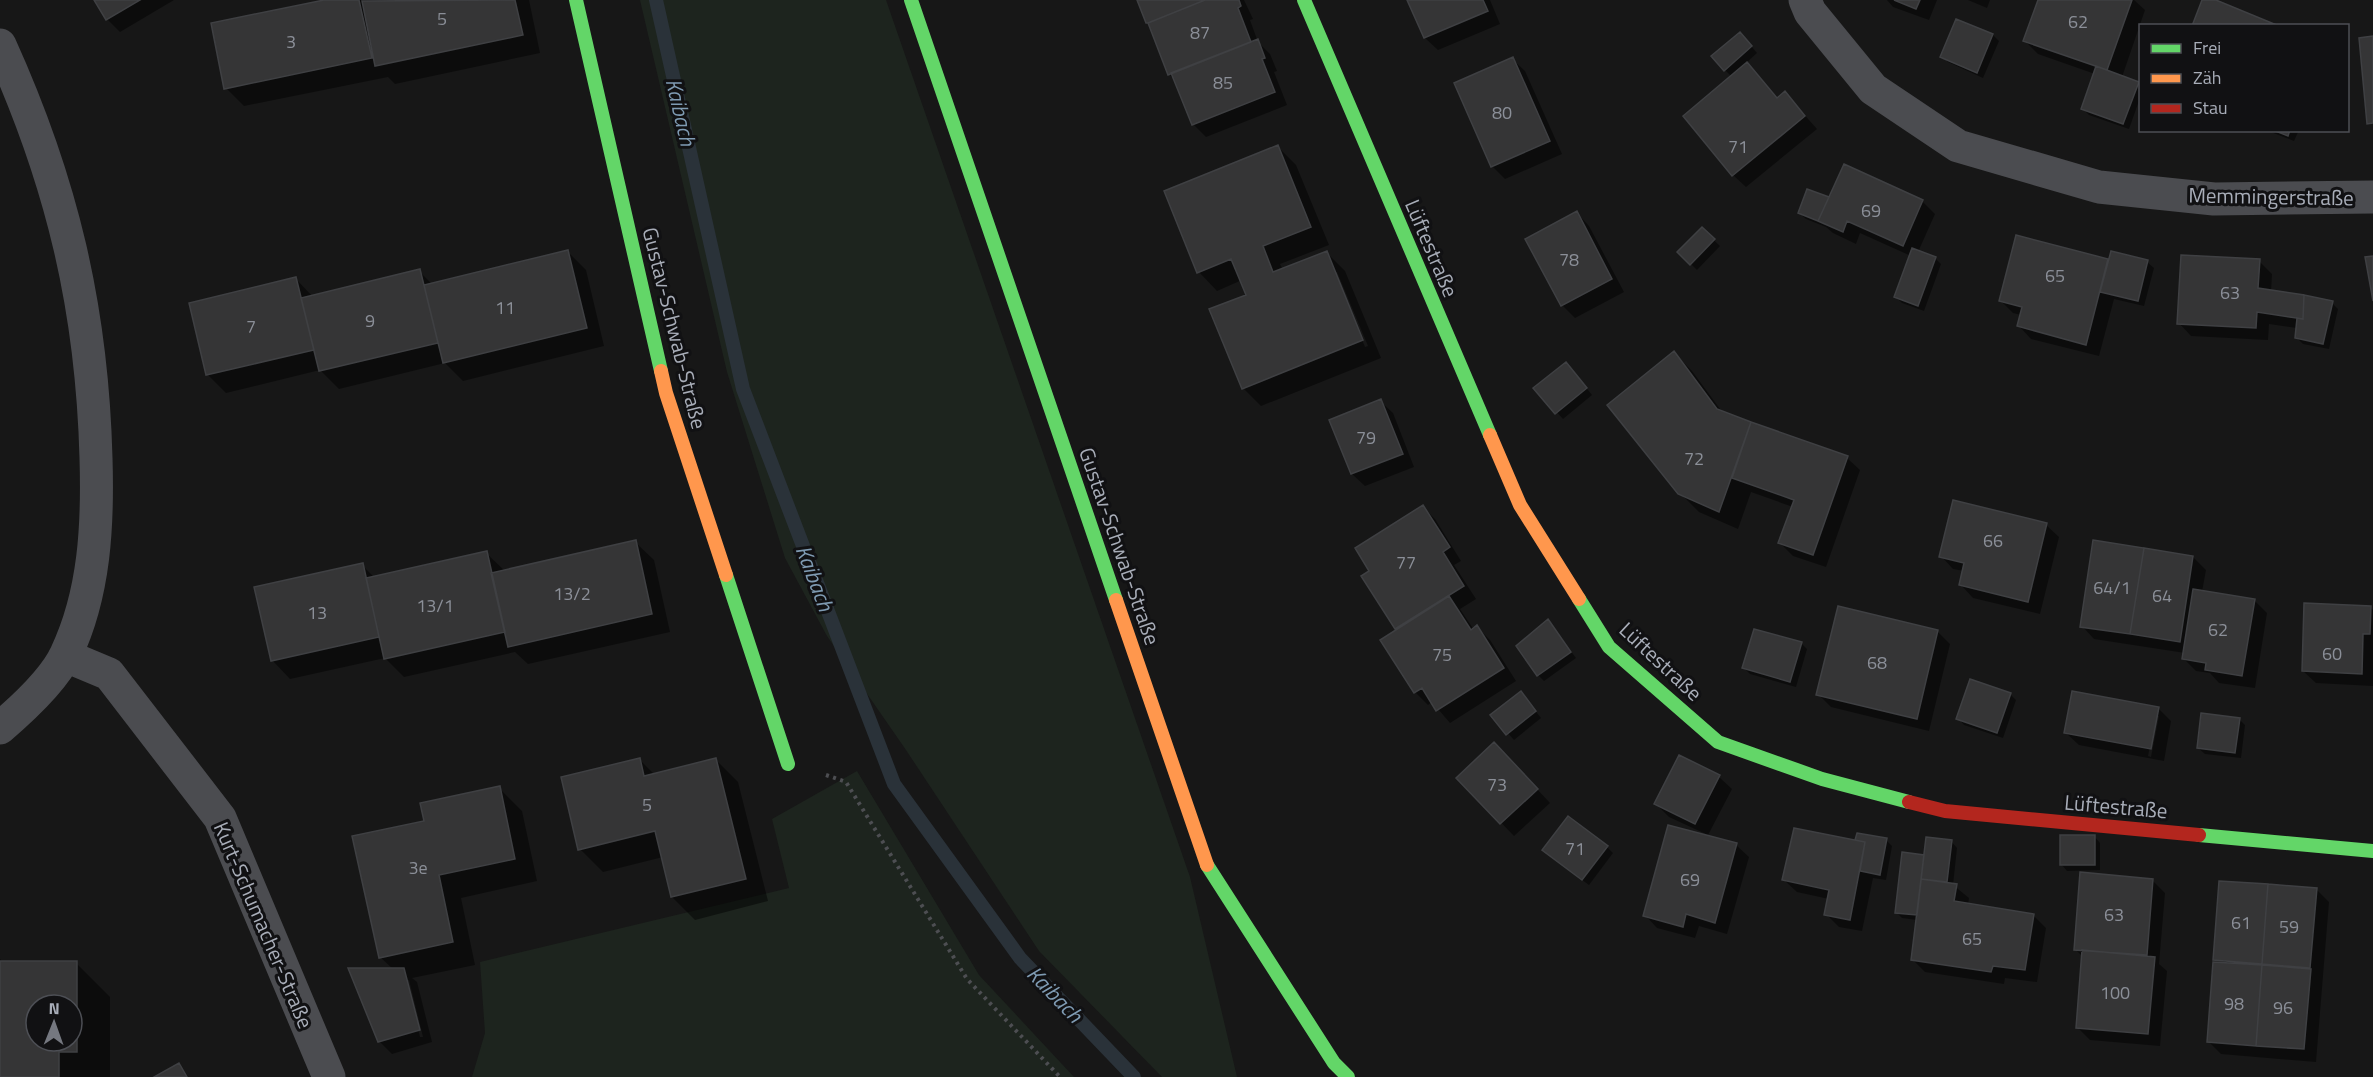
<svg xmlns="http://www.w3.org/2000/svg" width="2373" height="1077" font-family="'Titillium Web',sans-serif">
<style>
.green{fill:#1d241e}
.shadow{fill:#0007;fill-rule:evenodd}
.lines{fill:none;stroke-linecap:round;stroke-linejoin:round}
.stream{stroke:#2a3239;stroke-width:14}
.building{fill:#353536;stroke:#3f4043;stroke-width:1.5;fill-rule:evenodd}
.path{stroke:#4d4e52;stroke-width:4;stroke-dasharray:3 4.5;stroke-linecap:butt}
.street{stroke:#4b4c50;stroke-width:33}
.fast{stroke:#63d668;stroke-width:14}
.slow{stroke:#ff974d;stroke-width:14}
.jam{stroke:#b3261e;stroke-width:14}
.labels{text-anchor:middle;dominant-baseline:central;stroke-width:6;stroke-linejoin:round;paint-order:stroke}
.number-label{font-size:18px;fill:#8b8f98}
.street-label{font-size:21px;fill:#a8adb8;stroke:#111113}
.water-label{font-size:22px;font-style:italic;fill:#7f9bb3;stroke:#111113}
</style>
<rect width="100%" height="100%" fill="#171717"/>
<path class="green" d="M640 0H886L1190 877 1237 1077H1162L1039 951 906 750 827 636 785 558 727 372Z
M857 771 979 975 1074 1077H472L485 1033 480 962 789 888 772 819Z"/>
<path class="shadow" d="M96 0H174L120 32 107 19Z
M331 0H529L540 53 395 84 388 77 244 106 226 88Z
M1138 0H1244L1253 19 1250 20 1258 42 1270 54 1277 71 1274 72 1287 105 1206 137 1193 124 1175 80 1169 74Z
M1409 0H1490L1500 24 1438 50 1425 38Z
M1887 0H1937L1929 20 1893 7Z
M1968 0H1990L1987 8Z
M2040 0H2134L2145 10 2122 77 2140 86V98L2129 129 2089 115 2083 109 2095 74 2038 54 2025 41Z
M1957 20 1993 35 1999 41 1983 78 1948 62 1942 56Z
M1746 40 1757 53 1746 63 1778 99 1785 93 1817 129 1746 187 1733 175 1732 77 1725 70Z
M1512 59 1525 71 1562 154 1505 179 1492 166Z
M2266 130H2299L2294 141Z
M1278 147 1296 165 1329 245 1280 264 1283 270 1326 252 1345 271 1381 358 1261 406 1243 388 1248 295 1242 280 1217 291 1199 272ZM1334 272H1337L1368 346 1365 347Z
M1830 198 1922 201 1935 214 1918 252 1935 258 1941 264 1924 311 1902 303 1896 297 1911 256 1860 233 1856 244 1833 233 1826 227 1806 219 1799 213Z
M1577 213 1589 226 1624 292 1575 318 1562 305Z
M1702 229 1720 246 1697 270 1679 252Z
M567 251 586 270 604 346 463 381 445 363 339 389 320 370 226 393 208 375 296 279 313 297 419 271 432 284Z
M2108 260 2147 262 2154 268 2144 306 2114 299 2099 356 2031 339 2019 326 2021 315 2013 313 2000 300Z
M2259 261 2272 274 2271 292 2332 303 2338 309 2329 349 2303 344 2297 338V328L2269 324 2268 340 2191 336 2179 323Z
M1674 353 1692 371 1723 413 1847 458 1860 470 1826 567 1793 556 1780 543 1793 507 1751 492 1738 529 1699 512 1680 493Z
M1572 370 1592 395 1563 419 1535 388Z
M1380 401 1393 413 1414 467 1365 486 1352 474Z
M1423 507 1435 519 1461 561 1454 565 1476 599 1460 609 1474 630 1477 627 1490 640 1516 681 1450 723 1432 702 1428 705 1415 692 1382 640 1397 630 1363 576 1371 572Z
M2046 525 2059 537 2040 614 1973 598 1961 585 1964 571 1953 569 1941 556Z
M635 542 654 560 670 632 528 664 515 652 404 677 385 658 290 679 272 660 362 565 375 578 486 553 505 571Z
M2193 557 2206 570 2202 592 2254 600 2267 613 2255 688 2219 683 2210 673 2196 671 2184 659 2185 653 2094 639 2082 626Z
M2370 607 2373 610V686L2316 683 2303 671Z
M1548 621 1576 658 1544 681 1538 675Z
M1937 631 1950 644 1929 731 1831 707 1818 694Z
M1801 643 1807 649 1796 687 1750 674 1744 668Z
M2010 694 2016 700 2003 738 1964 725 1958 718Z
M1526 699 1541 718 1514 740 1492 715Z
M2158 708 2171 721 2164 761 2079 745 2066 733ZM2156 716H2159L2151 757 2148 756Z
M2239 719 2245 725 2241 758 2205 754 2198 748Z
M1507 757 1550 803 1514 836 1458 778Z
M715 759 738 782 768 901 695 920 672 897 663 857 603 872 580 849 640 760 655 775Z
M1719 777 1732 789 1707 837 1736 845 1749 857 1727 934 1699 926 1695 938 1657 928 1645 915 1708 835 1669 817 1656 804Z
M499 788 522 811 537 881 461 898 475 965 412 978 417 982 432 1042 392 1054 379 1041 393 969 380 957 426 822ZM406 980H409L423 1037H420Z
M1858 835 1886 840 1892 846 1886 880 1873 878 1862 931 1839 927 1826 914 1829 899 1797 892 1784 880 1857 842Z
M2094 836 2100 843V870L2067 871 2061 864Z
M1951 841 1957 848 1953 885 1969 898 1968 905 2033 915 2046 928 2037 982 2005 978 2004 984 1925 972 1912 959 1917 920 1902 918 1896 912 1925 857Z
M1607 847 1613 853 1589 885 1550 856Z
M2152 880 2165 893 2159 964 2167 971 2160 1046 2090 1040 2077 1027 2083 957 2075 949Z
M2316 889 2329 902 2316 1062 2221 1054 2208 1041 2219 964 2215 960Z
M0 959 4 963H76L110 997V1077H0ZM36 1005H72V1041H36Z"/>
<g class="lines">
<path class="stream" d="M656 0 743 389 894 784 1020 958 1134 1077"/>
</g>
<path class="building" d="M94 0H140L106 20Z
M324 0H359L372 58 224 89 211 23Z
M515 0 523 35 375 66 362 1Z
M1137 0H1205L1148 23H1146Z
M1205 0H1239L1241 6 1238 8 1251 42 1168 75 1148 23Z
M1407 0H1483L1488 11 1424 38Z
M1894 0H1920L1916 9Z
M2038 0H2132L2107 70 2023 41Z
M2202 0H2216L2279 26H2192Z
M1956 19 1993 34 1977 73 1940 57Z
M1740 32 1752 46 1724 71 1711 56Z
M2373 36V123L2367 124 2359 38Z
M1258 39 1265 58 1262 59 1275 92 1192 125 1171 73Z
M1513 57 1550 141 1491 167 1454 83Z
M1747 62 1777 98 1785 91 1805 116 1732 176 1683 116Z
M2096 66 2139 82 2123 124 2081 109Z
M2273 130H2290L2288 136Z
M1278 145 1311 227 1263 246 1273 272 1327 251 1363 340 1242 389 1209 309 1246 295 1231 259 1197 273 1164 191Z
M1844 164 1923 200 1903 246 1847 221 1843 232 1818 221Z
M1807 189 1829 197 1818 221 1798 213Z
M1577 211 1612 279 1561 306 1525 239Z
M1702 227 1715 239 1690 265 1677 252Z
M2016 235 2108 259 2086 345 2017 326 2022 307 1999 301Z
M1912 248 1936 257 1918 306 1894 297Z
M568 250 587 328 443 363 424 285Z
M2111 251 2148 260 2138 301 2100 292Z
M2181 255 2260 259 2258 288 2304 295 2303 319 2257 312 2256 328 2177 324Z
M2373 256V301L2365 257Z
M420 269 438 343 319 371 301 298Z
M296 277 314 350 206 375 189 303Z
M2304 295 2333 301 2323 344 2295 338 2297 318 2303 319Z
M1674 351 1717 409 1751 422 1719 512 1678 494 1607 405Z
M1566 362 1587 388 1555 414 1533 388Z
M1381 399 1403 454 1351 474 1329 420Z
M1751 422 1848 456 1813 555 1778 543 1794 500 1732 478Z
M1953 500 2047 523 2028 602 1959 585 1964 563 1939 557Z
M1423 505 1450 547 1443 552 1464 586 1395 629 1361 576 1369 571 1355 548Z
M636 540 652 614 508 647 491 573Z
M2093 540 2144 548 2130 634 2080 627Z
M2144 548 2193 556 2180 642 2130 634Z
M487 551 505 632 384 659 366 578Z
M363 563 379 637 271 661 254 587Z
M2193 589 2255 599 2242 676 2205 670 2206 663 2182 659Z
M1449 596 1471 630 1477 625 1504 668 1436 711 1422 688 1414 693 1380 640Z
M2304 603 2371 606 2370 634H2363L2362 674 2302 671Z
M1838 606 1938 630 1917 719 1816 695Z
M1548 619 1571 652 1537 676 1516 646Z
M1754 629 1802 642 1790 682 1742 668Z
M1970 679 2011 693 1997 733 1956 719Z
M1521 691 1536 711 1506 735 1490 715Z
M2072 691 2159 707 2151 749 2064 733Z
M2201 713 2240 718 2235 753 2197 748Z
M1494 742 1538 789 1500 824 1456 778Z
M1679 755 1720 775 1695 824 1654 804Z
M640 758 644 776 716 758 746 879 671 897 655 831 578 850 561 777Z
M500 786 515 859 439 875 453 942 379 958 352 836 424 821 420 803Z
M1568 816 1608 846 1582 880 1542 850Z
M1668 825 1737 843 1715 923 1686 914 1683 927 1643 916Z
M1794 828 1865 842 1850 920 1824 915 1829 890 1782 880Z
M1857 833 1887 838 1880 875 1860 871 1865 842 1855 840Z
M2060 835H2095V865H2060Z
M1926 837 1952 840 1947 882 1921 879Z
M1902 852 1924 855 1917 915 1895 913Z
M2080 872 2153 879 2147 955 2074 950Z
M1921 879 1957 884 1954 901 2034 914 2025 970 1993 966 1991 972 1911 960Z
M2219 881 2268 884 2262 964 2213 960Z
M2268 884 2317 888 2310 968 2262 964Z
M2082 950 2155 957 2148 1034 2076 1028Z
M0 961H77V1052H59V1077H0ZM36 1005H72V1041H36Z
M2213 962 2262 965 2256 1046 2207 1042Z
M2262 965 2311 969 2304 1049 2256 1046Z
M348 968H404L420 1030 378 1042Z
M179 1063 187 1077H154Z"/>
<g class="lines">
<path class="path" d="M826 775 846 782 967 979 1060 1077"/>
<path class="street" d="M1805 0 1810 12 1873 89 1958 146 2099 187 2214 199 2373 197
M0 45C62 182 92 308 96 458 98 524 95 593 66 654 54 680 21 710 0 728
M66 656 109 674 220 818 329 1077"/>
<path class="fast" d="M576 0 661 371
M911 0 1116 600
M1304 0 1490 435
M726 575 788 764
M1579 599 1609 647 1718 742 1822 779 1909 802
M2199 835 2373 851
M1207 865 1334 1063 1348 1077"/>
<path class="slow" d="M661 371 666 393 726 575
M1490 435 1520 505 1579 599
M1116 600 1207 865"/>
<path class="jam" d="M1909 802 1945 811 2199 835"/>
</g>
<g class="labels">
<g class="number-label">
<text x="442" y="18">5</text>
<text x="2078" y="21">62</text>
<text x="1200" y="32">87</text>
<text x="291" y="41">3</text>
<text x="1223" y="82">85</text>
<text x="1502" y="112">80</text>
<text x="1738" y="146">71</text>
<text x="1871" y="210">69</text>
<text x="1569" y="259">78</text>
<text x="2055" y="275">65</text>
<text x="2230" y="292">63</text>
<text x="505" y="307">11</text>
<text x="370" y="320">9</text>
<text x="251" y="326">7</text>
<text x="1366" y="437">79</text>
<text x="1694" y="458">72</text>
<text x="1993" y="540">66</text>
<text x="1406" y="562">77</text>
<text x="2112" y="587">64/1</text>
<text x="572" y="593">13/2</text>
<text x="2162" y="595">64</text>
<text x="435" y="605">13/1</text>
<text x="317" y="612">13</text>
<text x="2218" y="629">62</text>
<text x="2332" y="653">60</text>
<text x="1442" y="654">75</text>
<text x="1877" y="662">68</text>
<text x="1497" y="784">73</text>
<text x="647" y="804">5</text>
<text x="1575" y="848">71</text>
<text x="418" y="867">3e</text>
<text x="1690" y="879">69</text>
<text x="2114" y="914">63</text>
<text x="2241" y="922">61</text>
<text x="2289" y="926">59</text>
<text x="1972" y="938">65</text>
<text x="2115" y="992">100</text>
<text x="2234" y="1003">98</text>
<text x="2283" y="1007">96</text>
</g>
<g class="street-label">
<text transform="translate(2271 196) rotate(1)">Memmingerstraße</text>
<text transform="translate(1432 248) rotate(67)">Lüftestraße</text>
<text transform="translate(675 328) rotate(76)">Gustav-Schwab-Straße</text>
<text transform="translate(1120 546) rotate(71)">Gustav-Schwab-Straße</text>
<text transform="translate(1661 661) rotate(43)">Lüftestraße</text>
<text transform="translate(2116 806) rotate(5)">Lüftestraße</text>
<text transform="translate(264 925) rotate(67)">Kurt-Schumacher-Straße</text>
</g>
<g class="water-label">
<text transform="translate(681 112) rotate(77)">Kaibach</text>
<text transform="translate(815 578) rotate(69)">Kaibach</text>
<text transform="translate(1055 994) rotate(46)">Kaibach</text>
</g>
</g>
<rect x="2139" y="24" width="210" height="108" fill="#111113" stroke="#4d4f55" stroke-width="1.5"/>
<rect x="2151" y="44" width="30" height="9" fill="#63d668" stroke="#4d4f55" stroke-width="1.5"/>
<text x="2193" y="54" font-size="18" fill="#a8adb8">Frei</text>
<rect x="2151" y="74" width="30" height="9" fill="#ff974d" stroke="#4d4f55" stroke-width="1.5"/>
<text x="2193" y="84" font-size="18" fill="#a8adb8">Zäh</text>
<rect x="2151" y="104" width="30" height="9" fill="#b3261e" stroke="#4d4f55" stroke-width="1.5"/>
<text x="2193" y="114" font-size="18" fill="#a8adb8">Stau</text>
<g transform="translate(54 1023) rotate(1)"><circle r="28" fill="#111113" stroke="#4d4f55" stroke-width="1.5"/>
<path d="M0-4.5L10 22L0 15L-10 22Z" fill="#757880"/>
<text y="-9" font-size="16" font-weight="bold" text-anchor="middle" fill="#a8adb8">N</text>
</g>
</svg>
